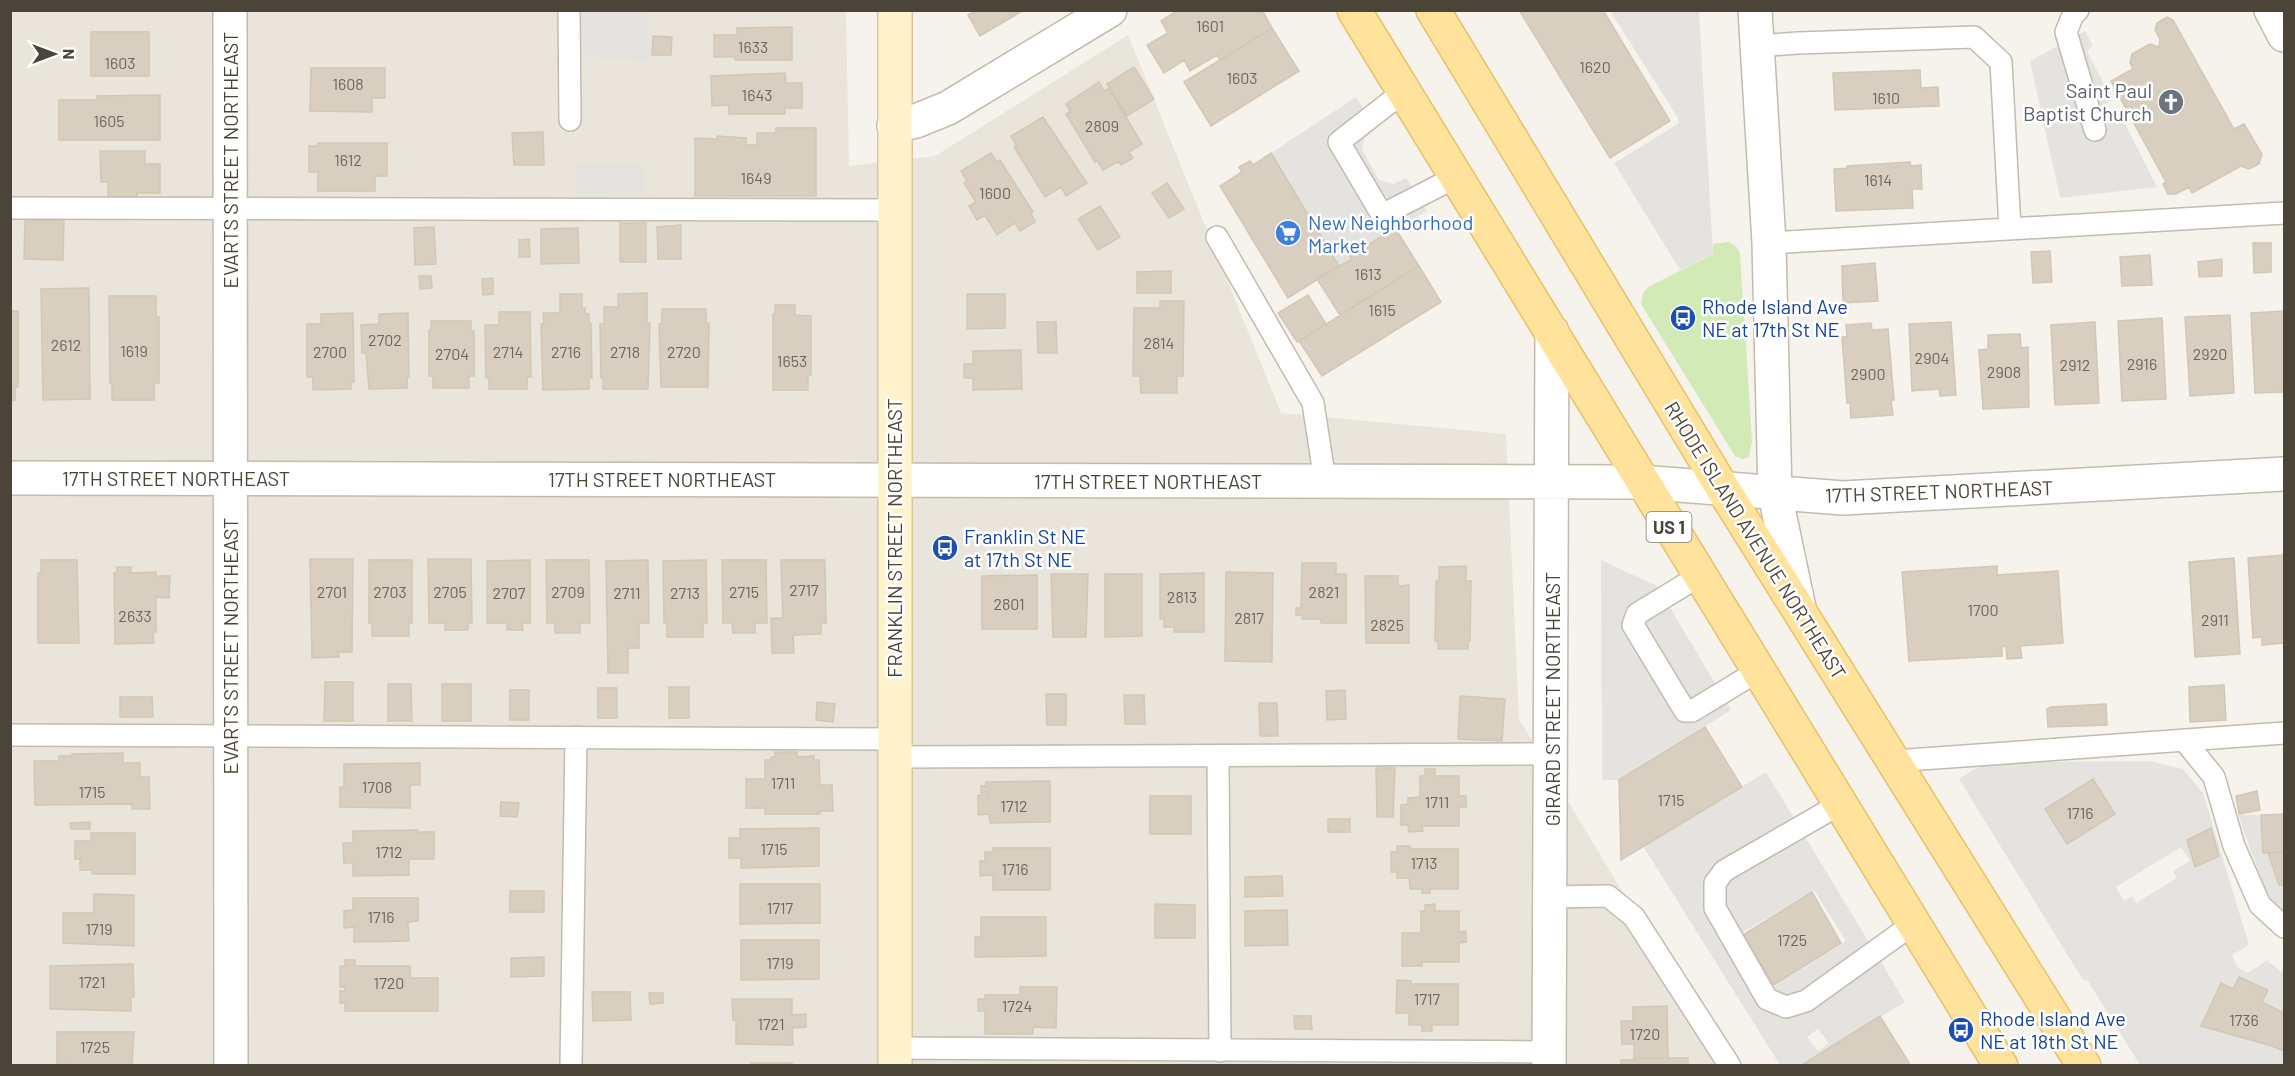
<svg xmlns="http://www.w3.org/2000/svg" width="2295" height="1076" font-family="Barlow,sans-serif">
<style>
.residential{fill:#eae5da}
.green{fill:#d2eab5}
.parking{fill:#e5e3e0;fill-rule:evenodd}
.building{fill:#d8cfc1;stroke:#d3c7b4;stroke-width:1.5}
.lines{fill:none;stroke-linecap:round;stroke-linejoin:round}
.lane-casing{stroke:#c2bbae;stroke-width:24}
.street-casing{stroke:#c2bbae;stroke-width:36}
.secondary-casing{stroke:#d6c79b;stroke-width:36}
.primary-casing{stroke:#e6c16a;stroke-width:36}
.lane{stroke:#fff;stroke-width:21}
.street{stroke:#fff;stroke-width:33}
.secondary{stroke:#fff3cd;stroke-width:33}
.primary{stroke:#ffe39c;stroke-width:33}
.labels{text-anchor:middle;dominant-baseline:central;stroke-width:5;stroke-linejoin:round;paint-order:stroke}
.number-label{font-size:16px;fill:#6e675b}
.shield{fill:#fff;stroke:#817c74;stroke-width:1.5}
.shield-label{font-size:18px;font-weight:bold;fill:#4b4439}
.worship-label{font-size:20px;fill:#5b616d;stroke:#fff;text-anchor:end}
.street-label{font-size:20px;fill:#4b4439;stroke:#fff}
.shop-label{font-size:20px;fill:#366cbe;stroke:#fff;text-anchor:start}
.transit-label{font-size:20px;fill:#164399;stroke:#fff;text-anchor:start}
</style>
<rect width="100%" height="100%" fill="#f6f3ec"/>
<path class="residential" d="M10 11H846L849 166 935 156 1128 35 1281 413 1506 434 1519 719 1726 1065H11Z"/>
<path class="green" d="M1729 242 1736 246 1740 253 1752 441 1749 457 1742 459 1735 456 1641 304 1643 293 1648 287 1713 254V244Z"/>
<path class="parking" d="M576 11H648L649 59 575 58Z
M1610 11H1699L1713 254 1680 270 1614 163 1678 124V118Z
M2085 31 2093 46 2087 51 2112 100 2103 105 2111 119 2120 114 2157 187 2060 198 2030 61Z
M1356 97 1376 128 1365 137 1362 149 1379 180 1393 184 1406 178 1427 211 1350 255 1352 259 1339 266 1271 153Z
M643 164 644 196 576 197V165Z
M1601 560 1657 586 1731 710 1619 780H1602Z
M2149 761 2183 769 2203 793 2249 945 2232 955 2238 968 2248 973 2267 960 2280 971 2284 972V1013L2262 1002 2267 990 2240 977 2233 989 2221 983 2201 1026 2272 1046 2284 1051V1065H2140L2088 981 2083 980 1959 779 1980 766 2003 762ZM2093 780 2115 814 2067 844 2045 809ZM2187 840 2218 856 2195 867ZM2181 847 2190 861 2173 871 2177 878 2136 903 2132 896 2124 901 2116 887Z
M1766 772 1905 1002 1800 1065H1780L1643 846ZM1814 890 1846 941 1772 988 1740 934ZM1818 1029 1829 1043 1818 1051 1807 1037Z
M2238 815H2261L2263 853H2268L2279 885H2284V914L2266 892Z"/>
<path class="building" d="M977 10H1024L980 36 968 15Z
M1178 10H1262L1272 28 1220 60 1217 55 1190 71 1184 60 1164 73 1147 45 1168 33 1161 21Z
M1519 10H1603L1670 121 1610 158Z
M2167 17 2173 20 2234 129 2244 124 2262 154 2259 164 2249 169 2241 166 2192 193 2189 187 2176 194H2168L2163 184 2166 182 2111 81 2133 69 2130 63 2132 54 2150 44 2159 47 2160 39 2155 30 2157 23Z
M792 27V60H735V57H714V35H737V28Z
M1272 28 1299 71 1211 126 1184 82Z
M91 32H149V76H91Z
M653 36 672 37 671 55H652Z
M1134 67 1154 99 1127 116 1107 84Z
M311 68H385V98H372V112L310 111Z
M1920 70 1921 88 1938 87 1939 106 1835 110 1833 73Z
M785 73 786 83H802V108H785V114H729V105L712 106 711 76Z
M1099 82 1104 91 1109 88 1142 144 1129 152 1133 158 1121 165 1119 161 1103 170 1097 160 1095 162 1066 114 1070 111 1066 104Z
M160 95V140H59V100H97V96Z
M1043 117 1087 183 1066 196 1061 187 1045 197 1014 147 1016 145 1011 136Z
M776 128H816V196H695V138L717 139V136L746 138V145H757V133H776Z
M543 132 544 165H514L512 133Z
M318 143H387V176H375V191H318V172H309V146H318Z
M100 151H145V164H160V193H137V197H108V182H101Z
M991 153 997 162 1000 160 1033 212 1031 213 1035 222 1020 231 1015 223 997 235 985 215 977 220 969 206 976 202 964 183 967 181 961 171Z
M1271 153 1339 266 1288 298 1220 186 1242 172 1239 167 1250 161 1253 165Z
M1910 162 1911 166 1921 165 1922 189H1912L1913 208 1836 211 1834 169 1847 168V166Z
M1167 183 1184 209 1169 218 1152 193Z
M1100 206 1120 237 1098 250 1078 219Z
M25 220H64L63 260 24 259Z
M620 223H646V262H620Z
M681 225V259H658L657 227Z
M434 227 436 264 415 265 414 228Z
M578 228 579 263 541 264V229Z
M1395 228 1419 266 1340 315 1317 279 1352 259 1350 256Z
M529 239 530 257H519V240Z
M2253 243H2271V272L2254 273Z
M2050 251 2052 282 2033 283 2031 252Z
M2150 255 2152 285 2122 286 2120 257Z
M2222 259V276L2199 277 2198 262Z
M1875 263 1878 301 1843 303 1842 266Z
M1419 266 1441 302 1322 376 1299 341Z
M1171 271V293H1137V272Z
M419 276H431L432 288 420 289Z
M493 278V294L483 295 482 279Z
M89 288 90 399 43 400 41 289Z
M647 293V323H650L648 389H603V378H601L600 324H604V307H618V294Z
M560 294H582V309L585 308V314H589V323H591L592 378H589V389L543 390 541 324H544L543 313H560Z
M967 294H1005V328L967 329Z
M1308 295 1326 324 1297 342 1278 313Z
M109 296H156V317H159V383H154V400H112V382L110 383Z
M1160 301H1184L1183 376H1177V393H1141L1140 376H1133L1134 308H1160Z
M775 305H795V315L811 316V375H808V390H773V314H775Z
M662 309H706V323H709L708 387H661L659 324H662Z
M10 311H18V387H15V400L10 401Z
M2284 311V392L2255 393 2251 313Z
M499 312H530L531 377H527V389H489V378H486L485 325H499Z
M353 313 354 382H351V389L313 390V377H307V324H321V314Z
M408 313 409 377H407V388L369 389 366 353H362L361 325 379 324V314Z
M2230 315 2234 393 2190 396 2185 317Z
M2162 318 2166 399 2122 401 2118 321Z
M431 321H471V331H474V376H469V388H433V376H429V330H431Z
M1037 322H1056L1057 353H1038Z
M1951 322 1956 395 1940 396 1939 389 1912 391 1909 324Z
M2095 322 2099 403 2055 405 2051 325Z
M1871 323 1872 330 1888 329 1894 400H1891L1893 415 1851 418 1850 403H1847L1842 337H1847L1846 325Z
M2020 334 2021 348 2028 347 2029 407 1983 409 1979 350 1988 349V335Z
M1021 350 1022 389 973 390V378H964V364H973V351Z
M2284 555V643L2262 645V637L2253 638 2248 558Z
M2234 558 2240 654 2195 657 2189 562Z
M310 559H353L352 652H338L339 657 312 658Z
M428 559H471L472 623H468V630H445V623H429Z
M41 560H77L79 643H38V573H41Z
M369 560H412V623H409V636H372V623H369Z
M530 560V623H522L523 630H507V623H487V561Z
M546 560H589L590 623H580V633H555V623H547Z
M648 560 649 623H639V648H628V673H608L606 561Z
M706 560 707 623H703V637H667V623H664L663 561Z
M722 560H766L767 623H755V633H733L732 623H723Z
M781 560H825L826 623H821V634L793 635 794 653H772L771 618H783Z
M1302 563H1336V574H1346V623H1321V619H1302V615H1296V608H1301Z
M1466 566V581H1471L1470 641H1468V649H1438V641H1435L1436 581H1439V567Z
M1997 566V575L2058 571 2063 643 2020 646 2022 658 2007 659 2006 646 2002 647V656L1909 661 1902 572Z
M117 567H131V573L156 572V576H170L169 598 156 597V632H153L154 643 115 644 114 573 117 572Z
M1226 572 1273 573 1272 662 1225 661Z
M1204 573V632H1174V627H1164V619H1160V574Z
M1051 574H1088L1086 637H1053Z
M1105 574H1142V636L1105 637Z
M1037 575V629H982V576Z
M1365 576H1398V586L1409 585V643H1366Z
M325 682H353V721H324Z
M388 684H411L412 721H388Z
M442 684H471V721H442Z
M2224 685 2226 720 2190 722 2189 687Z
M669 687H689V718H669Z
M598 688H617V718H598Z
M510 690H529V720H510Z
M1345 690 1346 719 1327 720 1326 691Z
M1046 694H1066V725H1047Z
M1124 695H1144L1145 724H1125Z
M1460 696 1505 699 1502 741 1458 739Z
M120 697H152L153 717H120Z
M817 702 835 704 833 722 816 720Z
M1259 703H1277L1278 736H1260Z
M2106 704 2107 725 2048 727 2047 709 2051 707Z
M1705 727 1742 787 1621 860 1619 780Z
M775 752H797V757L814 756V760H819L820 785H832L833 811H820V814H765V808H746V779H765V760H771V757H775Z
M123 753V763H140V777H149L150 809H132V804L35 805 34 761H59V756H72V754Z
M420 763V785H410V808L340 807V787H344V764Z
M1376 768H1395L1393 817H1377Z
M1425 769H1435V776H1459V796H1466V807H1459V826H1422L1423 831 1409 832 1408 825H1401V805L1408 804V798L1420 797V776H1425Z
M2093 779 2115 814 2067 844 2045 809Z
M1050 781V822L990 823 989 814 978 815V795H987V792L981 793V786H986V782Z
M2257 791 2260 810 2239 814 2236 796Z
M1150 796H1191V834H1150Z
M501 802 519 803 517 817 500 816Z
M2284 814V852L2263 853 2261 815Z
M1328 819H1350V832H1328Z
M90 822V829H71L70 823Z
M819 828V866L741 868V858H729V838H740V829Z
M2211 828 2219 856 2195 867 2187 840Z
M417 830V832H434V859H409V875L353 876V863H344L343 843H353V831Z
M91 833H135V874H92V870H80V859H75V841H91Z
M1397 846H1410V849H1458V889H1430V893H1422V889H1410L1409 878H1397V872H1391V852H1397Z
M993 848H1050V890H993V875L980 876V861H985V852H993Z
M2284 852V885H2279L2268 853Z
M1282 876 1283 896 1245 897V877Z
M740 884H820V923L740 924Z
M510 891H544V912H510Z
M1812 892 1841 943 1774 985 1743 935Z
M94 894 134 895V946L63 943V913H94Z
M353 898H418V921L408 922 409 941 354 942V927L344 928V911L353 910Z
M1155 904 1195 905V938H1155Z
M1435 904V911H1459V932L1466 931V942L1459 943V962H1422V966H1402V933H1421V911H1425V905Z
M1287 910 1288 945 1245 946V911Z
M981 917H1046V956L975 957V937H981Z
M741 940H819V979L741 980Z
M544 957V976L511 977V958Z
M345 960H355V966H410V978H438V1011H345V1003H340V991H345V987H340V966H345Z
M133 964 134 997H131V1011L50 1009V966Z
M2239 977 2268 990 2262 1002 2284 1013V1051L2272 1046 2201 1026 2221 983 2233 989Z
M1397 980 1411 981V984H1458V1025H1432V1031H1422V1025H1409V1013H1396Z
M1020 987H1057L1056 1028 1033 1027V1034H985V1011H978V999H985V995H1020Z
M592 992H630L631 1020 593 1021Z
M649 993H663V1003L650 1004Z
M732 999H792V1015L806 1014V1027L792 1028 793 1045 736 1044V1020H733Z
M1667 1006 1668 1058H1634V1044H1622L1621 1021H1633V1007Z
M1294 1016H1311L1312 1029H1295Z
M1880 1016 1911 1066H1800Z
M57 1032H134L132 1066 57 1064Z
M1634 1058H1688V1066H1621V1060H1634Z
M751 1063H792V1066H751Z"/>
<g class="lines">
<g class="lane-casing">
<path id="lane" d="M569 10 570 120
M2078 10 2073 15 2066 32 2095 130
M1756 46 1798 43 1974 37 2001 62 2010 229
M1403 92 1339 142 1382 215 1456 177
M10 208 894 210
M1217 237 1313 403 1325 481
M1769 243 2284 213
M1699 576 1637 614 1633 625 1685 711H1692L1758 671
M10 735 894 739
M2184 740 2214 777 2234 846 2260 905 2284 927
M1218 756 1220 1051
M894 757 1551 754
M1894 761 2284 733
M1840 804 1724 871 1715 883V908L1767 999 1786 1007 1806 1001 1913 924
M1551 897 1608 896 1634 917 1730 1066
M895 1048 1549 1052
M571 1066 576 737"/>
</g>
<g class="street-casing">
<path id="street" d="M230 10 231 1066
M1755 10 1769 243 1775 494 1799 608
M2271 10 2284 35
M894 126 916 121 948 108 1110 10
M10 478 1641 482 1843 498 2284 474
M1549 1066 1552 332"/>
</g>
<g class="secondary-casing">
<path id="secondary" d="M895 10V1066"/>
</g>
<g class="primary-casing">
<path id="primary" d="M1354 10 2001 1066
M1433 10 1723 489 2084 1066"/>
</g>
<use href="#lane" class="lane"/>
<use href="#street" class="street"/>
<use href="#secondary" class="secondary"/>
<use href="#primary" class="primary"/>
</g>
<defs>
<g id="church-disc" transform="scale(1.35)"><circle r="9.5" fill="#6b7280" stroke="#fff"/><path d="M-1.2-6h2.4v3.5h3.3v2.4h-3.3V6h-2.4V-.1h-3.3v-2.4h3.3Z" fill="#fff"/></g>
<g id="supermarket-disc" transform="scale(1.35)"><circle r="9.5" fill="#3f7fe0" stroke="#fff"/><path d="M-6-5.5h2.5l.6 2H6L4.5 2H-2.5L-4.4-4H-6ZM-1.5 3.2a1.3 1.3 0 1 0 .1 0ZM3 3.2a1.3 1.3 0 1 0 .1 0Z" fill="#fff"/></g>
<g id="bus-disc" transform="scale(1.35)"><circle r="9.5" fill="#1a4fb4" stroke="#fff"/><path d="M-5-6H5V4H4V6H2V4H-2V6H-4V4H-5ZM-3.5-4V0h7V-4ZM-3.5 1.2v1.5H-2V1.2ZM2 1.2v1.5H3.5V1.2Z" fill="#fff"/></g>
</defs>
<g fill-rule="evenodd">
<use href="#church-disc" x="2171" y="102"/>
<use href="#supermarket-disc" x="1288" y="233"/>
<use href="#bus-disc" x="1683" y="318"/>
<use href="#bus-disc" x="945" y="548"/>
<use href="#bus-disc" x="1961" y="1030"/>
</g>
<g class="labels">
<g class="number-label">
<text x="1210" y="25">1601</text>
<text x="753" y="46">1633</text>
<text x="120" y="62">1603</text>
<text x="1595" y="66">1620</text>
<text x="1242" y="77">1603</text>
<text x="348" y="83">1608</text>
<text x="757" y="94">1643</text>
<text x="1886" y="97">1610</text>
<text x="109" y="120">1605</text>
<text x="1102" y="125">2809</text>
<text x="348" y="159">1612</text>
<text x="756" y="177">1649</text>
<text x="1878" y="179">1614</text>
<text x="995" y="192">1600</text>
<text x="1368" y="273">1613</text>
<text x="1382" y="309">1615</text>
<text x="385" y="339">2702</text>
<text x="1159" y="342">2814</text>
<text x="66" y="344">2612</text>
<text x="134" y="350">1619</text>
<text x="330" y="351">2700</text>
<text x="508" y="351">2714</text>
<text x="566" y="351">2716</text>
<text x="625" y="351">2718</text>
<text x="684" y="351">2720</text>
<text x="452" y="353">2704</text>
<text x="2210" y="353">2920</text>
<text x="1932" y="357">2904</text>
<text x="792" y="360">1653</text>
<text x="2142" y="363">2916</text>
<text x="2075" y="364">2912</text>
<text x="2004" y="371">2908</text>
<text x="1868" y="373">2900</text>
<text x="804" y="589">2717</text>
<text x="332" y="591">2701</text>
<text x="390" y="591">2703</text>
<text x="450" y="591">2705</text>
<text x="568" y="591">2709</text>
<text x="744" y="591">2715</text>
<text x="1324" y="591">2821</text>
<text x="509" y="592">2707</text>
<text x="627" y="592">2711</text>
<text x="685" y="592">2713</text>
<text x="1182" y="596">2813</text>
<text x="1009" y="603">2801</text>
<text x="1983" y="609">1700</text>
<text x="135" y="615">2633</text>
<text x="1249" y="617">2817</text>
<text x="2215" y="619">2911</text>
<text x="1387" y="624">2825</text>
<text x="783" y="782">1711</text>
<text x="377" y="786">1708</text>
<text x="92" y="791">1715</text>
<text x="1671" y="799">1715</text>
<text x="1437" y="801">1711</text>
<text x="1014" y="805">1712</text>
<text x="2080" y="812">1716</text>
<text x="774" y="848">1715</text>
<text x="389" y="851">1712</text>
<text x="1424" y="862">1713</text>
<text x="1015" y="868">1716</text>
<text x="780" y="907">1717</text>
<text x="381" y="916">1716</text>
<text x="99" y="928">1719</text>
<text x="1792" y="939">1725</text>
<text x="780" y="962">1719</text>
<text x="92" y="981">1721</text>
<text x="389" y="982">1720</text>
<text x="1427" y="998">1717</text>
<text x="1017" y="1005">1724</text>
<text x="2244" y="1019">1736</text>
<text x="771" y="1023">1721</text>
<text x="1645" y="1033">1720</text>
<text x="95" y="1046">1725</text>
</g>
<rect class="shield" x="1646.5" y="512" width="45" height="30" rx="4.5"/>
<g class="shield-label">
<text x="1669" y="527">US 1</text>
</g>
<g class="worship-label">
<text x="2152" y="90">Saint Paul<tspan x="2152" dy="23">Baptist Church</tspan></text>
</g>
<g class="street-label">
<text transform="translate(230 160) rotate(-90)">EVARTS STREET NORTHEAST</text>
<text x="176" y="478">17TH STREET NORTHEAST</text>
<text x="662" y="479">17TH STREET NORTHEAST</text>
<text x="1148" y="481">17TH STREET NORTHEAST</text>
<text transform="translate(1939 491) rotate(-2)">17TH STREET NORTHEAST</text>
<text transform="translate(894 538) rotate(-90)">FRANKLIN STREET NORTHEAST</text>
<text transform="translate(1756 540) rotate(58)">RHODE ISLAND AVENUE NORTHEAST</text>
<text transform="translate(230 646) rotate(-90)">EVARTS STREET NORTHEAST</text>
<text transform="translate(1552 699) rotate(-90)">GIRARD STREET NORTHEAST</text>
</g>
<g class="shop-label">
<text x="1308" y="222">New Neighborhood<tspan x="1308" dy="23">Market</tspan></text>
</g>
<g class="transit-label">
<text x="1702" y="306">Rhode Island Ave<tspan x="1702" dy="23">NE at 17th St NE</tspan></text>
<text x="964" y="536">Franklin St NE<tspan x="964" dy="23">at 17th St NE</tspan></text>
<text x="1980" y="1018">Rhode Island Ave<tspan x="1980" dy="23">NE at 18th St NE</tspan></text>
</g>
</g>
<rect width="2295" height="1076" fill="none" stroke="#4b4439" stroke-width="24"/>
<g transform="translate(54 54) rotate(90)" stroke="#ffffff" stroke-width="4.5" paint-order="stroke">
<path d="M0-4.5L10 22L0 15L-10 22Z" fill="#4b4439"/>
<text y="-9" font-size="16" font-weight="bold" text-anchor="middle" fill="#4b4439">N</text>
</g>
</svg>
